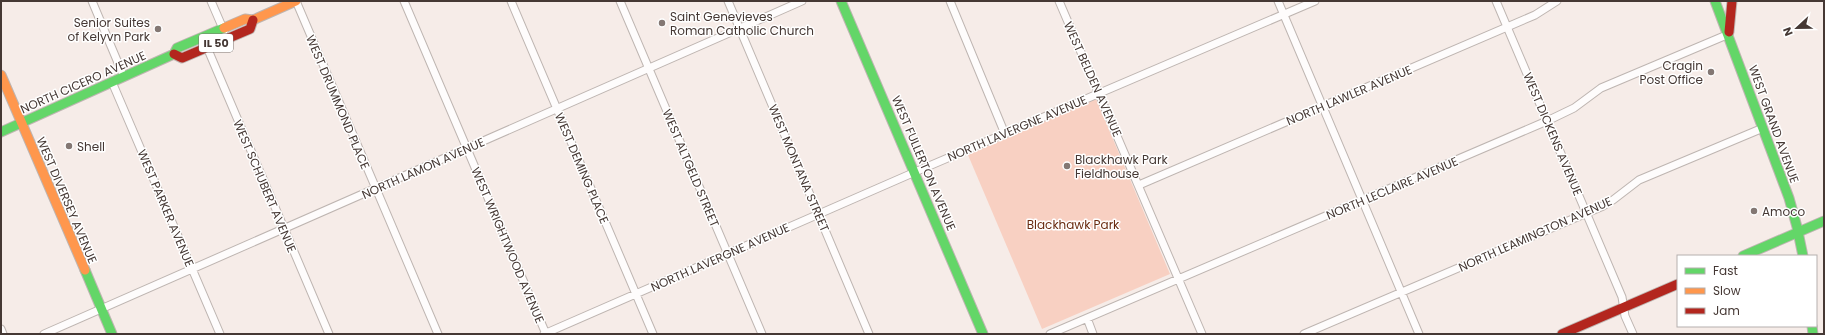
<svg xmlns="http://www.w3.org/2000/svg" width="1825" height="335" font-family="Poppins,sans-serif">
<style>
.green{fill:#f8d0c2}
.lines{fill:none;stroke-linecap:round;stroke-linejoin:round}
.street-casing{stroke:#beb5b1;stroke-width:9}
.fast-casing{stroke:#beb5b1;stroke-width:11}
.slow-casing{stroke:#beb5b1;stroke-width:11}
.jam-casing{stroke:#beb5b1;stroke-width:11}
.street{stroke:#fefcfc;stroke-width:7}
.fast{stroke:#63d668;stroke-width:9}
.slow{stroke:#ff974d;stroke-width:9}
.jam{stroke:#b3261e;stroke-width:9}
.poi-dot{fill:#837773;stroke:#fff;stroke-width:1.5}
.labels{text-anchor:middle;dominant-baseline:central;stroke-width:3;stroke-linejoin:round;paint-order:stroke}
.shield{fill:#fff;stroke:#7d7471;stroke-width:1}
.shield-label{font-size:11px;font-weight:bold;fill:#453834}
.poi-label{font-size:12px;fill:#453834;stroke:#fff;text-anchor:start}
.street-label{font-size:12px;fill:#453834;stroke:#fff}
.park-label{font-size:12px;fill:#6a2b10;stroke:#fff}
</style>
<rect width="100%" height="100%" fill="#f6ece8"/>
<path class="green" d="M1096 99 1170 274 1042 329 968 155Z"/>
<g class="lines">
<g class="street-casing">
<path id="street" d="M92 1 124 77
M211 1 224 31
M296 1 438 334
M404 1 546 334
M511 1 653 334
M620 1 762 334
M728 1 869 334
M950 1 1005 134
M1059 1 1202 334
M1278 1 1419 334
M1496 1 1622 297 1625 316 1633 334
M206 45 329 334
M112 82 220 334
M1139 185 1535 15 1557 1
M1087 318 1093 334
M1 329 3 334
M44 334 802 1
M544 334 915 172 1315 1
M1050 334 1547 121 1574 108 1601 88 1729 34
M1304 334 1603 206 1613 200 1639 180 1763 128"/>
</g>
<g class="fast-casing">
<path id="fast" d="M841 1 983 334
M1715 1 1789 198 1797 227 1803 256
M1 132 174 54 177 48 224 28
M1743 256 1824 221
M85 270 112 334
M1812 326 1813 334"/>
</g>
<g class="slow-casing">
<path id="slow" d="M224 28 245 19 253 20 296 1
M1 75 85 270"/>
</g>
<g class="jam-casing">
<path id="jam" d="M1729 32 1732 1
M174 54 182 58 250 29 253 20
M1562 334 1678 284"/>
</g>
<use href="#street" class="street"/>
<use href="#fast" class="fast"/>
<use href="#slow" class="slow"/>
<use href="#jam" class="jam"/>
</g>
<g class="poi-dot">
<circle cx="662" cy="23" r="4"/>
<circle cx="158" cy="29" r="4"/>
<circle cx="1711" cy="72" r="4"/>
<circle cx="69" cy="146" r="4"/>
<circle cx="1067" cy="166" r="4"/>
<circle cx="1754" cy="211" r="4"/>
</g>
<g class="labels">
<rect class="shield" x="199" y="34" width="34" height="18" rx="3"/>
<g class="shield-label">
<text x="216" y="43">IL 50</text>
</g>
<g class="poi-label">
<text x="670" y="16">Saint Genevieves<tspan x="670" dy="14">Roman Catholic Church</tspan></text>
<text x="150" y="22" text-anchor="end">Senior Suites<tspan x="150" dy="14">of Kelyvn Park</tspan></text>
<text x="1703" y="65" text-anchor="end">Cragin<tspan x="1703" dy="14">Post Office</tspan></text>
<text x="77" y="146">Shell</text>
<text x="1075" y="159">Blackhawk Park<tspan x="1075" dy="14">Fieldhouse</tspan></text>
<text x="1762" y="211">Amoco</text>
</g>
<g class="street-label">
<text transform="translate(1093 79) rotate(66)">WEST BELDEN AVENUE</text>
<text transform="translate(83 82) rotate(-24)">NORTH CICERO AVENUE</text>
<text transform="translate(1349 95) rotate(-23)">NORTH LAWLER AVENUE</text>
<text transform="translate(338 102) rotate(67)">WEST DRUMMOND PLACE</text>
<text transform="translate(1774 124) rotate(70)">WEST GRAND AVENUE</text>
<text transform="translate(1017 128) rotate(-23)">NORTH LAVERGNE AVENUE</text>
<text transform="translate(1553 134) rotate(67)">WEST DICKENS AVENUE</text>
<text transform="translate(924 163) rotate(67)">WEST FULLERTON AVENUE</text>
<text transform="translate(423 168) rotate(-24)">NORTH LAMON AVENUE</text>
<text transform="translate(582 168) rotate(67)">WEST DEMING PLACE</text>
<text transform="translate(691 168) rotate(67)">WEST ALTGELD STREET</text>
<text transform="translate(799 168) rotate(67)">WEST MONTANA STREET</text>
<text transform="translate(265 186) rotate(67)">WEST SCHUBERT AVENUE</text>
<text transform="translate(1392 188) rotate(-23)">NORTH LECLAIRE AVENUE</text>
<text transform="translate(67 200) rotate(67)">WEST DIVERSEY AVENUE</text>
<text transform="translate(166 208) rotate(67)">WEST PARKER AVENUE</text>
<text transform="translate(1535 234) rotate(-24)">NORTH LEAMINGTON AVENUE</text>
<text transform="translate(508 245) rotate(67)">WEST WRIGHTWOOD AVENUE</text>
<text transform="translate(720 257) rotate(-24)">NORTH LAVERGNE AVENUE</text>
</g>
<g class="park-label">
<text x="1073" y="224">Blackhawk Park</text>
</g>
</g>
<rect width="1825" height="335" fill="none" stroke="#453834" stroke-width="4"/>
<rect x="1677" y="255" width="140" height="72" fill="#ffffff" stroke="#b5afae"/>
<rect x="1685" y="268" width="20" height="6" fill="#63d668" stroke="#b5afae"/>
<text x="1713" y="275" font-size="12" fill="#453834">Fast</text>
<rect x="1685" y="288" width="20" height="6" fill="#ff974d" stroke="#b5afae"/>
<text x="1713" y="295" font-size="12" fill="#453834">Slow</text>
<rect x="1685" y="308" width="20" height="6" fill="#b3261e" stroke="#b5afae"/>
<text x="1713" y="315" font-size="12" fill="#453834">Jam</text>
<g transform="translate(1797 28) rotate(248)" stroke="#ffffff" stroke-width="3" paint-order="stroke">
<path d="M0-3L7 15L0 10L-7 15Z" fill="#453834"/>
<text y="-6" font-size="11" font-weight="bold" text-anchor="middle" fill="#453834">N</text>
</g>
</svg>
